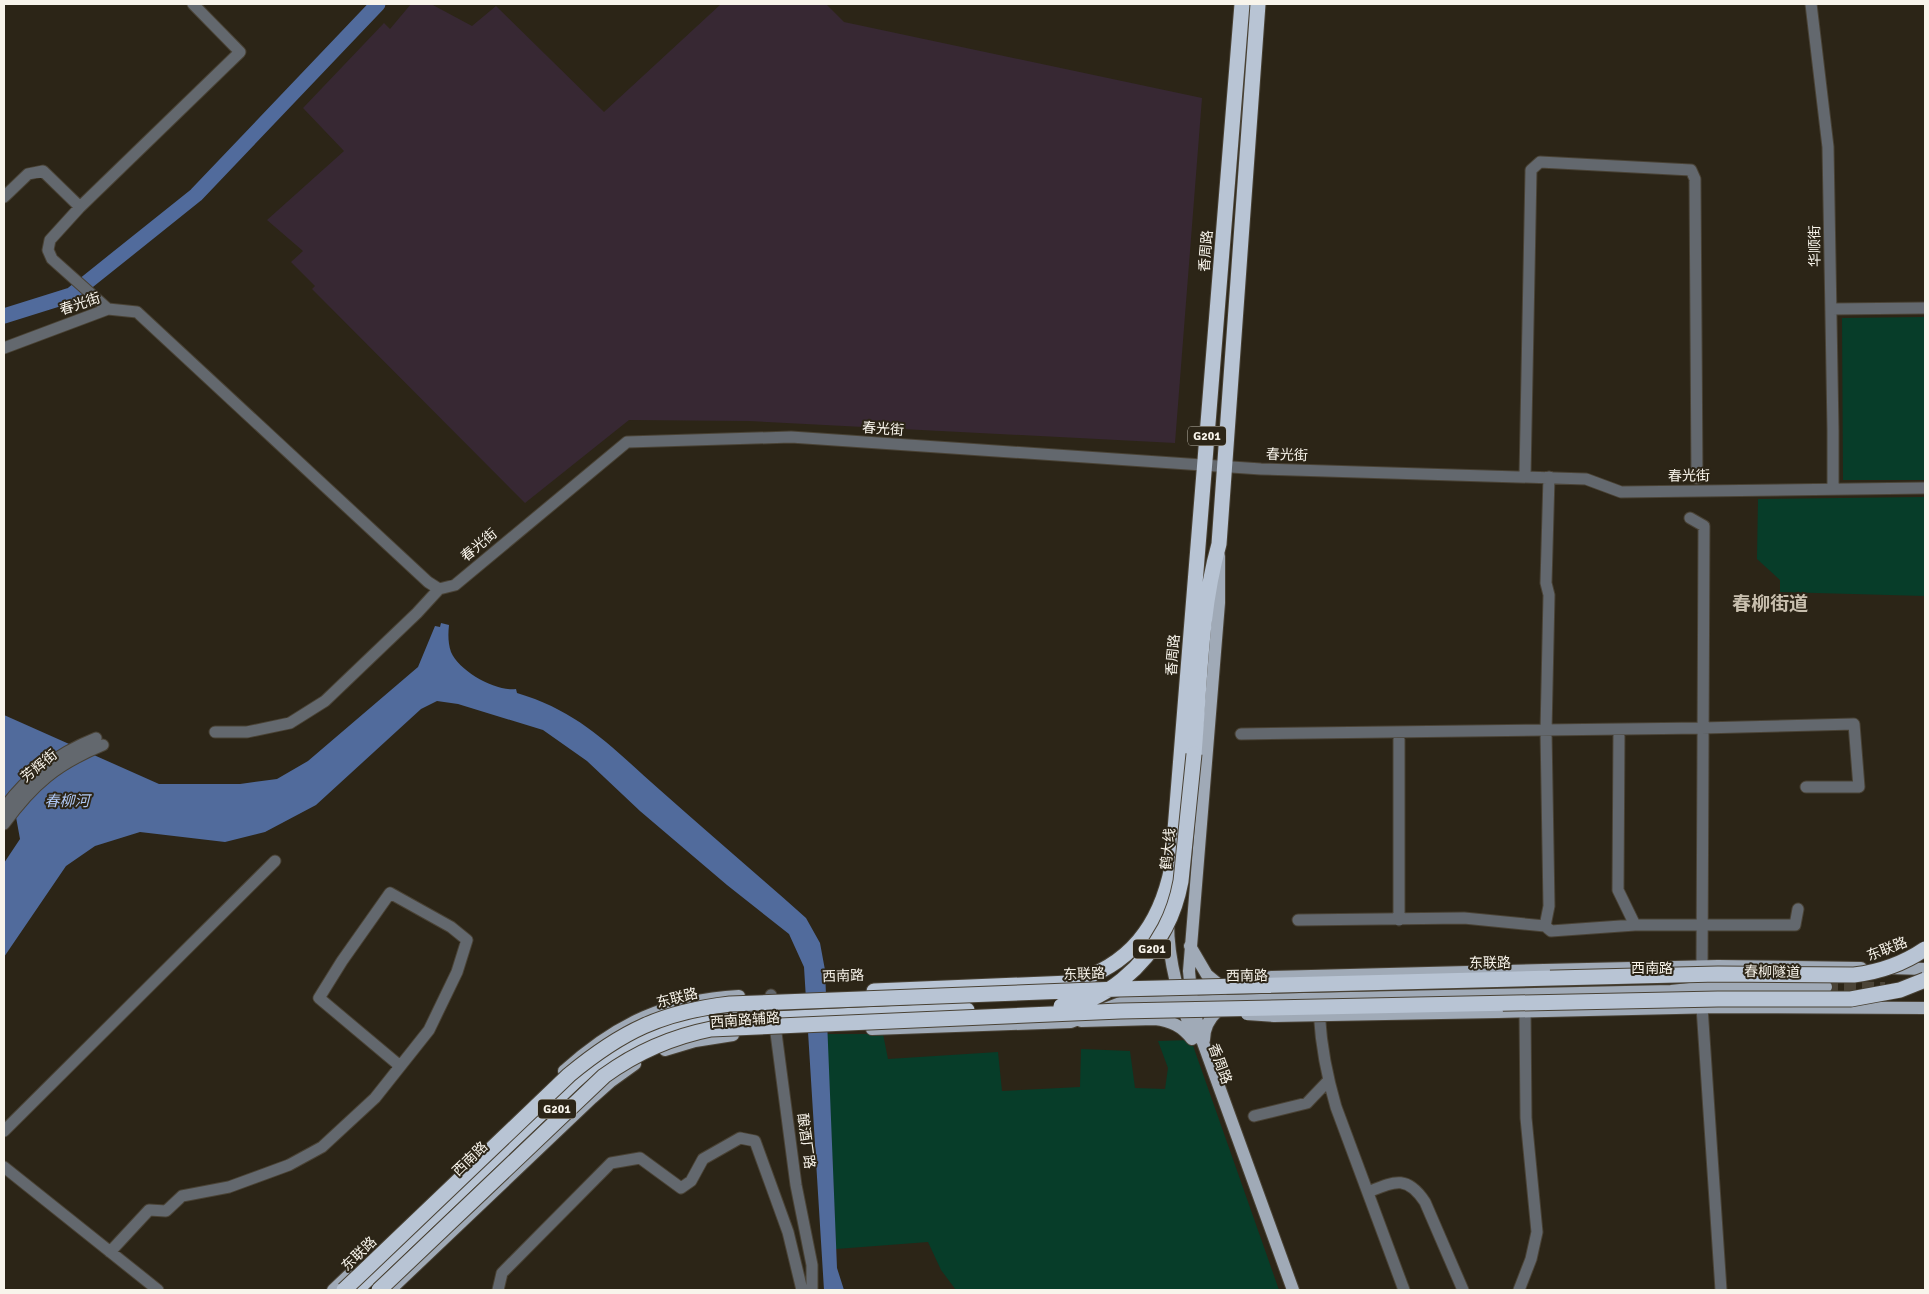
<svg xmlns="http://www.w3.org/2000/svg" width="1929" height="1294" font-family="Signika,'Noto Sans SC',sans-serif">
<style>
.industrial{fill:#372833}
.green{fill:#073d29}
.water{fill:#516b9c}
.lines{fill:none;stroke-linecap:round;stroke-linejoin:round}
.river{stroke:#516b9c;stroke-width:15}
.major-tunnel{stroke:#4b4437;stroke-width:12;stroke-dasharray:12 6;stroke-linecap:butt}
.minor-casing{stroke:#494235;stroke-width:13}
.major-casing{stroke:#494235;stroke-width:14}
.highway-casing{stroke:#494235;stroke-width:17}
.minor{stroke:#63686e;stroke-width:11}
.major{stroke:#a0aab7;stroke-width:12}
.highway{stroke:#b8c4d4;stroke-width:15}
.major-bridge-casing{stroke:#494235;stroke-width:14;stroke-linecap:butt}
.highway-bridge-casing{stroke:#494235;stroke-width:17;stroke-linecap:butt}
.major-bridge{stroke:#a0aab7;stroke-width:12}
.highway-bridge{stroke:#b8c4d4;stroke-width:15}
.labels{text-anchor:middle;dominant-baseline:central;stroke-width:4;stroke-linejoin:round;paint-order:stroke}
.shield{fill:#2c2517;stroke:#bbb6ab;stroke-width:1}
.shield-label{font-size:12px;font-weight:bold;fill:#f8f4eb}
.street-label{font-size:14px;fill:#f8f4eb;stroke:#2c2517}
.water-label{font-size:15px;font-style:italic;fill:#afc7f3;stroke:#2c2517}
.district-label{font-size:19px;font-weight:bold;fill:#c8bfae;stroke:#2c2517}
</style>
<rect width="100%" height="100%" fill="#2c2517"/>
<path class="industrial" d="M411 4H431L472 26 496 6 604 112 721 4H826L844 22 1202 98 1175 443 749 421 629 420 525 503 312 289 315 286 291 262 303 251 267 220 344 151 303 108 384 23 390 29Z"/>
<path class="green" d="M1925 317V480H1843L1842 318Z
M1925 497V596L1780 592V580L1757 559 1758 499Z
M827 1034H883L888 1059 998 1052 1002 1091 1080 1087 1081 1049 1130 1051 1135 1088 1165 1089 1168 1068 1158 1041 1191 1040 1279 1290H956L941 1270 928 1242 836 1249Z"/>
<path class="water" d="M441 623 449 625C448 634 448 643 451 652 459 671 496 692 516 689L517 693C581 712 612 748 660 790 708 833 758 875 806 918L820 943 825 970 837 1268 844 1290H824L804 967 789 934 727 885 640 811 587 761 543 730 458 704 437 701 421 709 316 805 265 832 225 842 140 832 95 846 66 866 4 957V863L20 839 16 817 4 799V715L159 784H240L277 779 308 761 418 667 435 626 440 627Z"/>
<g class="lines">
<path class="river" d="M4 316 71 295 196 195 378 4"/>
<path class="major-tunnel" d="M1826 987 1885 988"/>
<g class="minor-casing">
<path id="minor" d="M1811 4 1828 147 1833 430V489
M4 197 28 174 43 171 80 207 50 240 48 250 52 259 108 309
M80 207 240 52 193 4
M1831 309 1925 308
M4 348 108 309 137 312 428 582 439 589 455 585 627 442 791 437 1261 469 1586 479 1621 492 1925 488
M1525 476 1531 170 1540 162 1691 170 1695 179 1697 478
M1690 518 1704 526 1702 966
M1619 730 1618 890 1635 925
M215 732H247L290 723 325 701 417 613 439 589
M1399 733V920
M1241 734 1702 728 1854 724 1859 787H1806
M4 808C28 775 58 753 96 738
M4 824C33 784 57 764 103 745
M1298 920 1464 918 1545 926 1551 931 1635 925H1795L1798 909
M1545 926 1549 906 1546 731 1549 595 1546 583 1549 477
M771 995 796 1185 812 1265V1290
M1319 1006C1320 1041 1326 1073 1336 1107L1404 1290
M1702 1007 1721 1290
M1254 1116 1307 1103 1328 1081
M4 1131 275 861
M4 1167 158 1290
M1368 1192C1395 1181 1407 1175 1425 1202L1463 1290
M110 1252 149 1210 166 1211 182 1196 229 1187 289 1165 322 1147 375 1098 429 1030 457 972 467 940 451 927 390 893 342 961 319 998 400 1066
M498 1290 502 1273 611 1163 640 1158 681 1188 691 1181 703 1159 740 1138 755 1141 788 1232 802 1290
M1519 1290 1531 1259 1537 1232 1526 1118 1525 1011"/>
</g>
<g class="major-casing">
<path id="major" d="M1219 556V603L1189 971 1192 1002 1201 1037 1293 1290
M1168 922C1168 963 1180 1001 1194 1038
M1190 946 1207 975 1224 989
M1889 968 1925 969
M1544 970 1718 966 1861 968
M1711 986 1826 987
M1497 1012 1719 1007 1925 1008
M1081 1021 1155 1019C1171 1021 1182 1026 1192 1039
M872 1029 1071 1022 1120 1003 1671 991 1718 986
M1204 1040C1204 1025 1212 1014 1224 1006
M665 1050 695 1041 733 1035
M564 1071C617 1023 667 1000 739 996
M333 1290 350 1274
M390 1290 592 1098 610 1082 635 1064"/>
</g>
<g class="highway-casing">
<path id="highway" d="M1194 754C1200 684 1200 611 1219 544L1258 4
M874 991 1070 983C1130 966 1160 926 1172 867L1242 4
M696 1017 731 1012 751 1004
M595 1073C628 1044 667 1030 710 1022L967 1010
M356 1290 575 1081 600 1059"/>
</g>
<use href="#minor" class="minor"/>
<use href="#major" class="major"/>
<use href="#highway" class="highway"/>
<g class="major-bridge-casing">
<path id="major-bridge" d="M1254 980 1272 977 1544 970
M1247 1014 1274 1016 1497 1012"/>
</g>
<g class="highway-bridge-casing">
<path id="highway-bridge" d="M1061 1006C1105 1004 1146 964 1165 928 1173 913 1178 897 1181 881L1194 754
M344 1290 569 1075C622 1031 662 1012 730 1004L1119 989 1718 974 1854 975C1880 972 1903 964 1925 949
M379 1290 604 1076C637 1052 671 1037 711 1029L1120 1011 1718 999H1851L1900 990 1925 980"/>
</g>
<use href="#major-bridge" class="major-bridge"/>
<use href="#highway-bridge" class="highway-bridge"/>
</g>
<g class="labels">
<g class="shield">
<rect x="1188" y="426.5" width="38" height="19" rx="4"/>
<rect x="1133" y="939.5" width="38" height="19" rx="4"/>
<rect x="538" y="1099.5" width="38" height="19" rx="4"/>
</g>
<g class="shield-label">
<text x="1207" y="436">G201</text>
<text x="1152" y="949">G201</text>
<text x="557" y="1109">G201</text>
</g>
<g class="street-label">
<text transform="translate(1815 246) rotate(-91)">华顺街</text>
<text transform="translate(1206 251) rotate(-85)">香周路</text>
<text transform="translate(80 304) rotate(-18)">春光街</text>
<text transform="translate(883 429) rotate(4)">春光街</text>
<text transform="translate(1287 455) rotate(2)">春光街</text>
<text transform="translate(1689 476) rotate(-1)">春光街</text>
<text transform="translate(479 545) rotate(-40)">春光街</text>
<text transform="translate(1173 655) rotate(-85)">香周路</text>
<text transform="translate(39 766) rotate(-39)">芳辉街</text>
<text transform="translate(1168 849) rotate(-84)">鹤大线</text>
<text transform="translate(1887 949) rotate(-21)">东联路</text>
<text transform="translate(1490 963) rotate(-1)">东联路</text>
<text x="1652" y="968">西南路</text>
<text transform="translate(1772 972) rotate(1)">春柳隧道</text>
<text transform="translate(1084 974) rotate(-2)">东联路</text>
<text transform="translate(843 976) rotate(-2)">西南路</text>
<text transform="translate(1247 976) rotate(-1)">西南路</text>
<text transform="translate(677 998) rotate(-14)">东联路</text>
<text transform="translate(745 1020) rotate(-4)">西南路辅路</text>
<text transform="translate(1220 1064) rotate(70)">香周路</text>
<text transform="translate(806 1141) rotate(82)">酿酒厂路</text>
<text transform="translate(470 1159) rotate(-44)">西南路</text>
<text transform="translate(359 1254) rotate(-44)">东联路</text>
</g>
<g class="water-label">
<text x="67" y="801">春柳河</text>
</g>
<g class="district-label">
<text x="1770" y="604">春柳街道</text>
</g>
</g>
<rect width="1929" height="1294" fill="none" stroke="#f8f4eb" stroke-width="10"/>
</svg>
